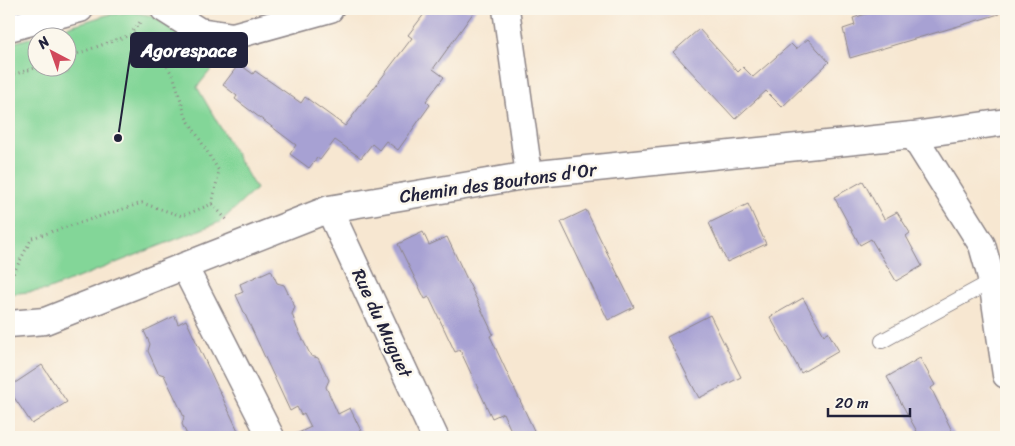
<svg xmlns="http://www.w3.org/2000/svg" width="1015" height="446" font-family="Sriracha,sans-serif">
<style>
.green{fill:#83d698;stroke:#527c6a;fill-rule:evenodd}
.building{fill:#a7a1d3}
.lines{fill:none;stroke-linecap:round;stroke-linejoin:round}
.lane-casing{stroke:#8c8486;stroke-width:16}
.street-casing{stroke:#8c8486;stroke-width:29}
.path{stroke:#8c8486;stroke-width:3;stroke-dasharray:1 4;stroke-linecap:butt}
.lane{stroke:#fff;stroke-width:14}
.street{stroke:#fff;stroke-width:26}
.labels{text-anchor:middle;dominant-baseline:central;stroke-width:5;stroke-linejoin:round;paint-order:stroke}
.street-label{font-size:18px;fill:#22223b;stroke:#fbf7ec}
.leader{fill:none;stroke:#22223b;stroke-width:2}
.callout-dot{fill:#22223b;stroke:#fbf7ec;stroke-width:2}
.callout{fill:#22223b;stroke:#22223b;stroke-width:2}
.callout-label{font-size:19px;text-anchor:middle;font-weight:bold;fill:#fff}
</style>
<rect width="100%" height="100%" fill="#fbf7ec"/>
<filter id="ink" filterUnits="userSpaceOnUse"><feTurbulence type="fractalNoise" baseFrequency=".02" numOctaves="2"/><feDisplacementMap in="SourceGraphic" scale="10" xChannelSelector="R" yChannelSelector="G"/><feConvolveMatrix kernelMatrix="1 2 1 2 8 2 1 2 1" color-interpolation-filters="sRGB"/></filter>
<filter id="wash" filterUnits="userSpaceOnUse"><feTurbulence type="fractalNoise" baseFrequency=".0096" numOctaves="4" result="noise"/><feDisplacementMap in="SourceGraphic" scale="20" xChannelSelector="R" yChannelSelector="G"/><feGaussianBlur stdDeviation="1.12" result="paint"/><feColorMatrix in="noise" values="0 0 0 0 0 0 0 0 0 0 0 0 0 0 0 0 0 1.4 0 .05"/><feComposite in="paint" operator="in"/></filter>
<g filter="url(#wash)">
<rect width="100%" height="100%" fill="#f7e7d1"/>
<path class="green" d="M132 12 153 16 218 61 197 87 256 189 220 222 47 290 9 294V44L107 15ZM38 38H68V68H38Z"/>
<g id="blocks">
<path class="building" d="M428 9H476L433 69 444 77 426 101 430 105 398 150 386 141 379 150 372 144 361 158 335 140 320 160 317 158 309 168 290 154 296 145 235 99 237 96 223 85 239 64 253 74 255 71 301 103 305 97 345 126 412 38 408 35Z
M882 9H999V14L850 58 843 29 855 25 853 18Z
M699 29 738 72 743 67 753 77 791 44 796 49 808 39 829 62 782 107 766 91 735 119 673 52Z
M863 181 884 219 897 212 910 233 906 236 922 266 896 281 871 239 860 245 834 197Z
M748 204 766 244 727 262 709 223Z
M586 210 634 307 608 320 561 222Z
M423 232 429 245 447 237 493 334 490 336 537 437H514L503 413 492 418 460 350 455 352 429 297 425 299 398 244Z
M271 270 277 283 284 285 295 307 292 314 297 328 311 356 318 358 329 380 326 387 338 414 350 408 364 437H290L311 427 304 413 301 415 297 407 290 411 236 295 243 292 240 284Z
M803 298 824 335 828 332 839 351 801 373 770 317Z
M710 315 741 377 699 398 667 337Z
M175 316 178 324 186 320 241 437H188L182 424 184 417 178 404 164 375 158 373 148 351 150 344 144 331Z
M920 358 935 385 931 388 955 437H920L887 377Z
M42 365 67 402 32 424 9 390V387Z"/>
</g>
</g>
<g filter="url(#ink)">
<use href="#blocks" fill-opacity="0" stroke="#8c8486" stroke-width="1"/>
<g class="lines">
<g class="lane-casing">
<path id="lane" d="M882 341 992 281"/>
</g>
<g class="street-casing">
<path id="street" d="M164 9 199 31 233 36 330 9
M506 9 529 175
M9 28 80 9
M913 135 982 245 992 281 1006 375
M329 209 435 437
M184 266 271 437
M9 324 45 321 329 209 529 175 913 135 1006 122"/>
</g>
<path class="path" d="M130 35 140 22
M9 76 38 67
M212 204 227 220
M9 275 13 274 32 238 142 203 182 216 212 204 219 171 186 117 174 78 160 54 130 35 68 57"/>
<use href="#lane" class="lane"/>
<use href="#street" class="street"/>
</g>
</g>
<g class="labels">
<g class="street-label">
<text transform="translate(498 183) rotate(-8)">Chemin des Boutons d'Or</text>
<text transform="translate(382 323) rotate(65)">Rue du Muguet</text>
</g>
</g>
<path class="leader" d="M118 138L131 50"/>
<circle class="callout-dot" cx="118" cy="138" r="5"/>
<rect class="callout" x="131" y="33" width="116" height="34" rx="5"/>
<g class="callout-label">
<text x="189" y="57">Agorespace</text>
</g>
<rect width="1015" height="446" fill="none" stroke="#fbf7ec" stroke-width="30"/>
<g transform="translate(52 52) rotate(319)"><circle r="24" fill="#fbf7ec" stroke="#a4a2a5"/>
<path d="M0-4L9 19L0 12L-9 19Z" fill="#d1495b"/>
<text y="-8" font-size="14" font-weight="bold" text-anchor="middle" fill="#22223b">N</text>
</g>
<path d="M828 408v8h82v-8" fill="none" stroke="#22223b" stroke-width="2.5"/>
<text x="835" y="408" font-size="15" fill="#22223b" stroke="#fbf7ec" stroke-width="4" paint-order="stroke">20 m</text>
</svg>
